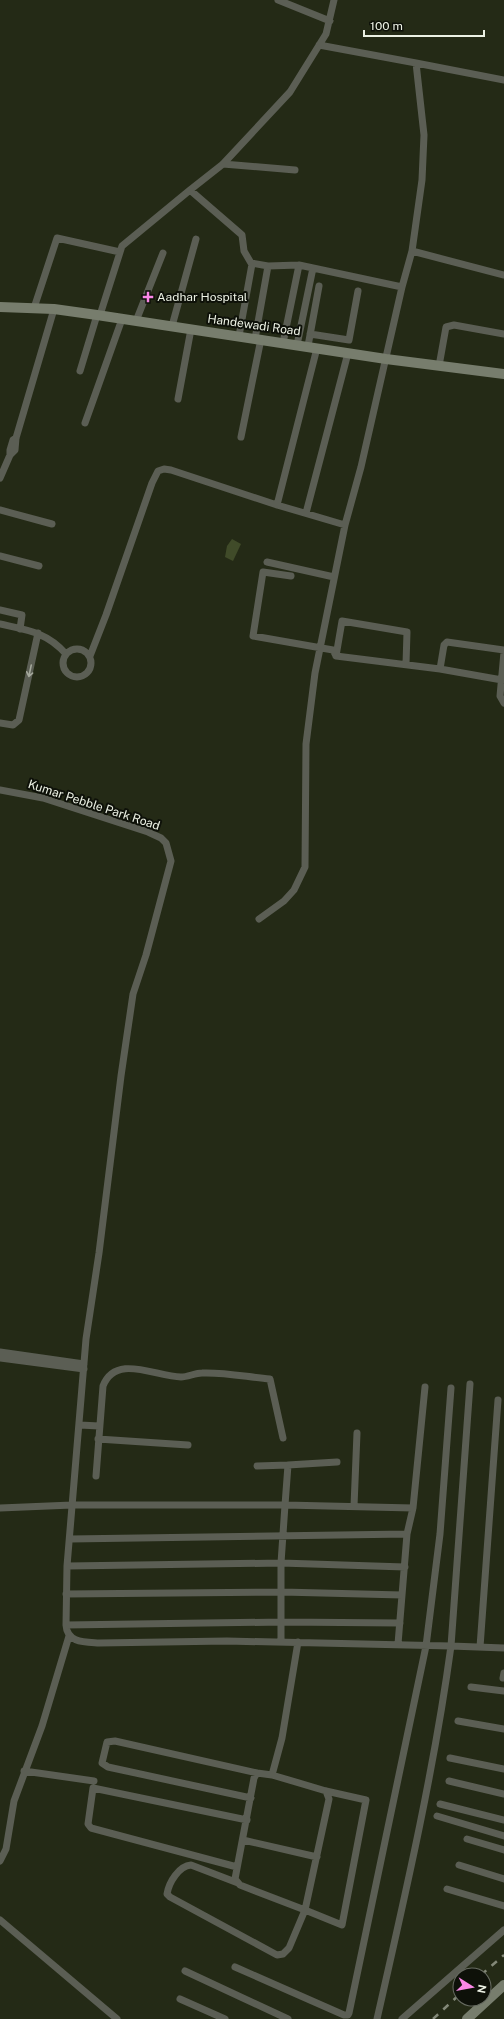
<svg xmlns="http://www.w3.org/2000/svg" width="504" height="2019" font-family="'Public Sans',sans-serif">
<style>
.green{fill:#404b29}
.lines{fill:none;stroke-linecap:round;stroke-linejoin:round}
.street{stroke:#5b5e54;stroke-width:7}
.secondary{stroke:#777d6d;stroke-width:10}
.rail{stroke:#838878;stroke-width:2.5;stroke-dasharray:7 7;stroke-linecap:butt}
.oneway{stroke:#a4a89c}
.poi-dot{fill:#fa87e7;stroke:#0e1109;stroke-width:1.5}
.labels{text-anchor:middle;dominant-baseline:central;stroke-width:4;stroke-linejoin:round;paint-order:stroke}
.poi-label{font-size:12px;fill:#ecf1e4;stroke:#0e1109;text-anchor:start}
.street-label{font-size:12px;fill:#ecf1e4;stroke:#0e1109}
</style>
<rect width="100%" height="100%" fill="#242a16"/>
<path class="green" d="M232 539 241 544 233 561 225 557 227 546Z"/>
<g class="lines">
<path class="street" d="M278 0 330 21
M334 0 326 34 290 92 223 164 190 190 242 235 244 251 251 263 268 266 299 265 402 287
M319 45 416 63
M223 164 295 170
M412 251 504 275
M34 308 57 238 120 252
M100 315 122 246 190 190
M136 321 163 253
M172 326 196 239
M310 334 349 340 358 291
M239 336 252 264
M255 339 268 266
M283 343 299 265
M297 345 313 268
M308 346 319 286
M439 366 446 327 454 325 504 334
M80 371 97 315
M178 399 191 329
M85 423 122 319
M241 437 261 339
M10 455V450L13 440 16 438
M0 478 10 455 15 450 16 438 54 309
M277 505 317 348
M0 510 52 524
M306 513 348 353
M0 556 39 566
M267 562 334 577
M291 576 263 572 253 636 333 650 336 656 440 669 444 645 447 642 504 650
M0 610 22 615 20 629
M0 624C27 630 47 632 66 654
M63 663a14 14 0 1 1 28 0a14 14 0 1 1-28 0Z
M504 652 500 696 504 703
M90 656 106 615 152 483 158 471 164 469 171 470 277 505 345 525
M336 656 342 621 407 632 406 664
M440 669 502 680
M0 723 13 725 19 720 38 633
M0 790 43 798 148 832 161 838 166 843 171 861 146 955 133 994 121 1076 99 1253 86 1339 67 1566 66 1625C67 1643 85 1642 99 1643L227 1641 451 1646 470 1384
M259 919 284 901 294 890 305 867 306 744 315 673 345 525 361 467 402 287 412 251 422 180 424 135 416 63 504 80
M0 1352 84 1364
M0 1358 84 1369
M80 1425 99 1426
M98 1439 188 1445
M257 1466 288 1465
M96 1476 103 1386C116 1353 156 1377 181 1377 188 1377 195 1373 202 1373 224 1372 247 1377 270 1379L283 1438
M354 1506 357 1433
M0 1508 72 1505H285L288 1465 337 1462
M70 1539 407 1534
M67 1566 281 1563 405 1567
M66 1594 282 1592 402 1595
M66 1625 282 1622 400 1623
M281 1642V1563L285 1505 413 1508
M398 1644 407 1534 413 1508 425 1387
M480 1647 498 1400
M503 1678 504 1673
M471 1687 504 1691
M458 1721 504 1729
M450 1758 504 1769
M24 1771 94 1781
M272 1775 257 1773 254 1778 235 1879 240 1885 305 1910 329 1799 326 1791
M449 1781 504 1794
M251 1798 108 1767 102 1763 107 1742 115 1741 257 1773
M440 1804 504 1820
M437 1816 504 1836
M467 1839 504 1850
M243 1840 317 1857
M0 1861 6 1849 14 1801 42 1726 69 1636
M459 1865 504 1879
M237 1867 91 1828 88 1824 93 1788 247 1820
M238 1883 191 1865C179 1866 169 1882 167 1894L170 1897 277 1955 283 1954 289 1948 305 1910 342 1925 366 1800 326 1791 272 1775 282 1738 298 1642
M447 1889 504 1906
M0 1920 117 2019
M235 1967 344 2015H348L349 2013 426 1646 440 1534 451 1388
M185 1971 288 2019
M180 1999 225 2019
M377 2019C405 1896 434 1771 451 1646L504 1648
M402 2019 504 1930"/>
<path class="secondary" d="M0 307 54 309 97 315 386 359 504 374
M467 2019 504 1985"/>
<path class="rail" d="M481 1975 504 1955
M433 2019 460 1994"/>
</g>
<defs><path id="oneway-shaft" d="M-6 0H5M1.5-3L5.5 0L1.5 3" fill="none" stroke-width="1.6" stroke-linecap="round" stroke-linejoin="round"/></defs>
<use class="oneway" href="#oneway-shaft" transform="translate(30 671) rotate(102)"/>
<path class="poi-dot" d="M146 291h4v4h4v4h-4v4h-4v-4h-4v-4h4z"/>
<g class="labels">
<g class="poi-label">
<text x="157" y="297">Aadhar Hospital</text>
</g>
<g class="street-label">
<text transform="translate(254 325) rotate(8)">Handewadi Road</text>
<text transform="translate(94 805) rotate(18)">Kumar Pebble Park Road</text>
</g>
</g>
<g transform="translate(472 1987) rotate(101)"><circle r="19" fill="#0e1109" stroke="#676b61"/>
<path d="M0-3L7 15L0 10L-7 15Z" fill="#fa87e7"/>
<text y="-6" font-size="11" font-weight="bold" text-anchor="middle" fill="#ecf1e4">N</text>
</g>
<path d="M364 30v6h120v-6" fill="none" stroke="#ecf1e4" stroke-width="2"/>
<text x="370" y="30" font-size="12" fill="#ecf1e4" stroke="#0e1109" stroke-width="3" paint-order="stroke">100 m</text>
</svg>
